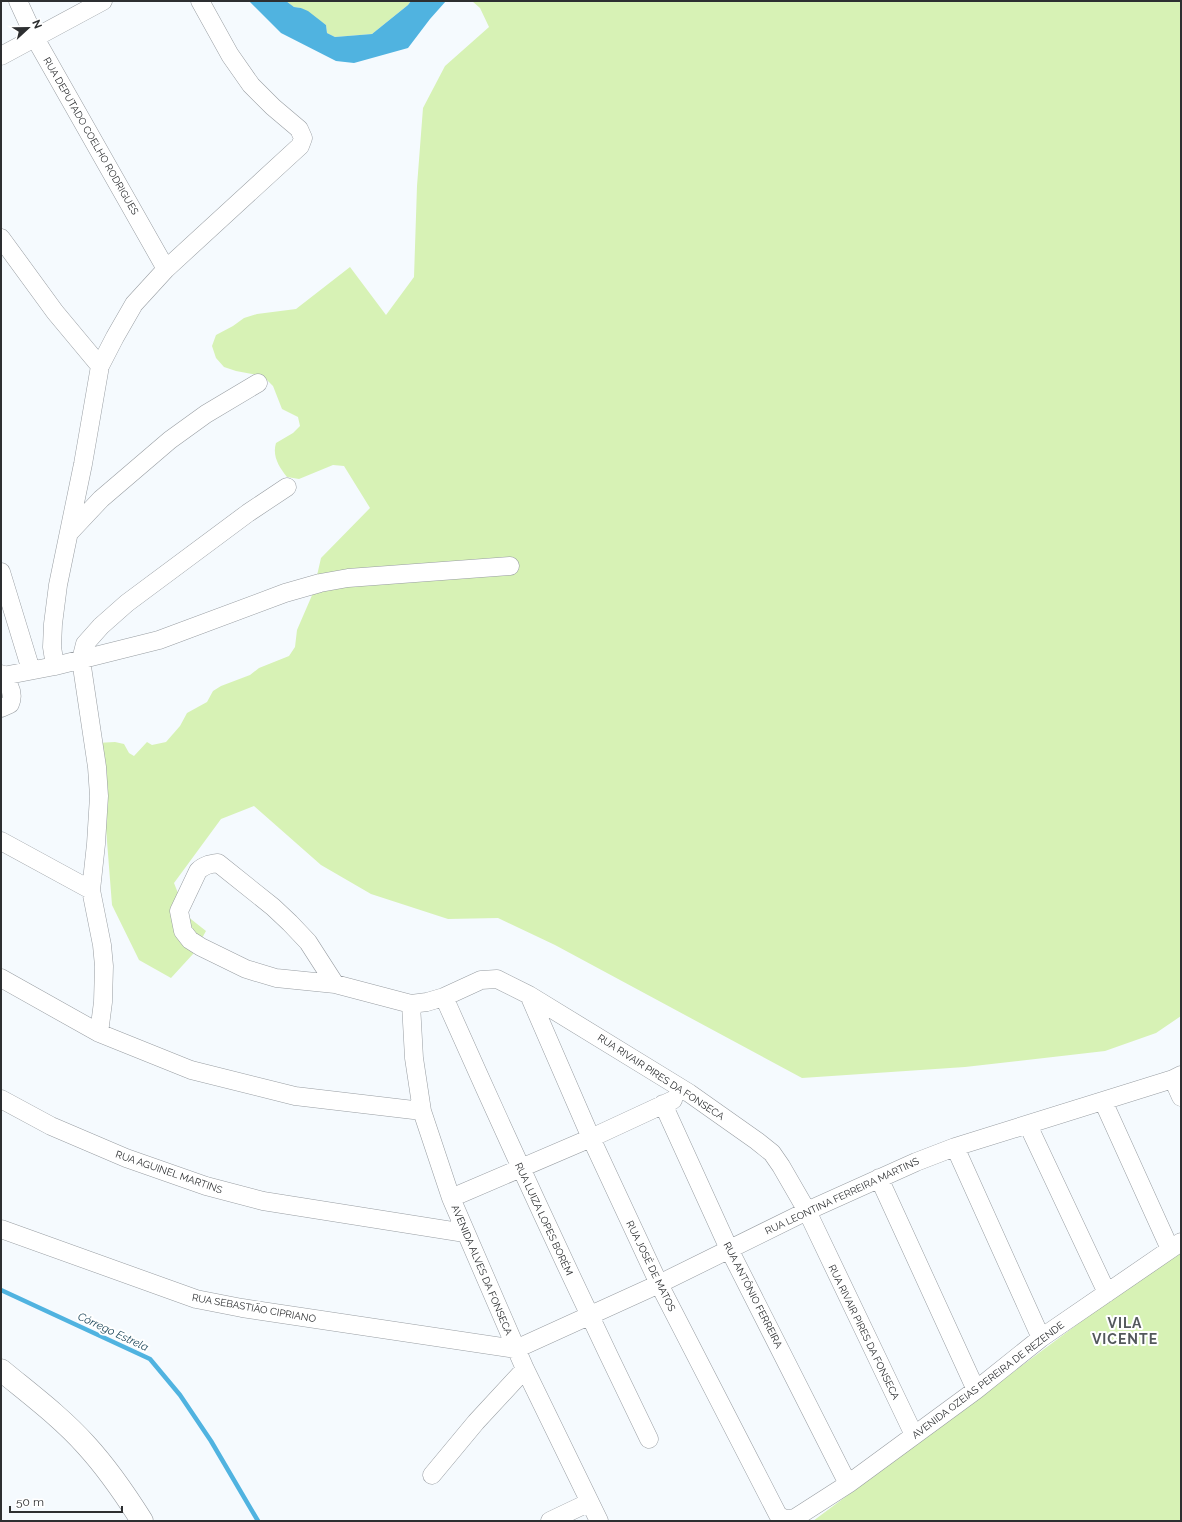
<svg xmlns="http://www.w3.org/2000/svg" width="1182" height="1522" font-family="Raleway,sans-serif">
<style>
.green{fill:#d7f2b5}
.water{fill:#50b3e0}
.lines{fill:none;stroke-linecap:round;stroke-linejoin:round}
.stream{stroke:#50b3e0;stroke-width:4.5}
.minor-casing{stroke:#989da2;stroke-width:19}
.major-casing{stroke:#989da2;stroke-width:23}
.minor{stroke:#fff;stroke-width:18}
.major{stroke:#fff;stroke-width:22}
.labels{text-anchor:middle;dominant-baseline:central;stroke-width:4;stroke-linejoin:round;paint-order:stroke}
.street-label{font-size:10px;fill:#2d2f31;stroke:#fff}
.water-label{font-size:11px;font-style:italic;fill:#1d475a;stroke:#fff}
.district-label{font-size:14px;font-weight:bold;letter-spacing:1px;fill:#53585c;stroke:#fff}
</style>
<rect width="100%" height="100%" fill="#f5fafe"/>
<path class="green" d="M286 1H411L408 5 372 34 335 37 327 33 326 25 301 8 294 7Z
M472 1H1181V1016L1156 1033 1105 1051 965 1067 802 1078 555 945 498 918 448 919 371 894 321 865 254 806 221 819 174 883 187 916 206 931 193 954 171 978 139 960 112 905 104 803 96 743 115 742 124 744 129 753 134 756 147 742 152 745 166 742 180 726 187 713 207 702 213 691 221 686 250 675 259 668 289 656 295 647 297 630 313 593 321 558 370 508 344 466 333 465 299 479 287 477C279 467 272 456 276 443L293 433 300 426 298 417 282 409 273 386 263 376 236 371 224 367 216 358 212 346 216 335 233 326 244 318 257 314 296 309 350 267 386 315 414 277 417 186 423 108 445 66 489 27 480 8Z
M1181 1252V1521H813L1098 1309Z"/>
<path class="water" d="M249 1H286L294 7 301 8 308 11 326 25 327 33 335 37 372 34 408 5 411 1H446L430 19 408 48 354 63 336 61 281 33Z"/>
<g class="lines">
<path class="stream" d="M1 1290 150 1359 180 1395 211 1441 258 1521"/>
<g class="minor-casing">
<path id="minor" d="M18 1 35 38 166 269
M1 56 103 1
M1 238 55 312 100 366
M69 533 101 499 170 440 206 414 258 383
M1 572 31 670
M55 666 52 647 53 624 58 585 83 464 100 366 115 337 134 304 166 269 300 146 303 138 299 129 273 107 251 85 230 55 200 1
M1 674C9 683 15 693 10 704L1 708
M3 676 55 666 159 640 285 593 320 583 348 578 510 566
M1 841 91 890
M1 978 99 1033 191 1070 295 1096 422 1111
M335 984 308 942 290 923 273 907 218 863C210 864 204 865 198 871L179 911 183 931 190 940 201 947 246 969 276 978 335 984 411 1004 427 1002 444 997 481 980 497 979 529 995 689 1093 757 1141 772 1153 781 1166 807 1211 914 1435
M529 995 591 1138 659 1284 778 1515C784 1519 787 1520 795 1518L848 1484 976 1390 1041 1338 1181 1242
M444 997C510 1146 578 1293 649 1439
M411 1004 414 1058 422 1111 451 1198 525 1369 599 1521
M99 1033 103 1002 104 966 102 945 91 890 96 844 99 796 97 767 81 660 85 644 101 626 127 603 248 513 287 487
M1173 1079 1181 1097
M1 1099 51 1126 126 1158 206 1186 263 1201 465 1233
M1103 1101 1170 1249
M663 1104 729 1249 848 1484
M1028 1125 1107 1293
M955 1147 1041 1338
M879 1178 976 1390
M451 1198 591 1138 673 1100
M1 1229 196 1299 242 1308 516 1349 659 1284 807 1211 916 1162 955 1147 1173 1079 1181 1075
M432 1475 476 1422 525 1369
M550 1521 590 1502"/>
</g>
<g class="major-casing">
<path id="major" d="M1 1370C30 1394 61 1417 86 1445 107 1468 125 1494 142 1521"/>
</g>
<use href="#minor" class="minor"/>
<use href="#major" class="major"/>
</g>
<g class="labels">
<g class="street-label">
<text transform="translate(91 136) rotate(60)">RUA DEPUTADO COELHO RODRIGUES</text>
<text transform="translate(661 1077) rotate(33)">RUA RIVAIR PIRES DA FONSECA</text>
<text transform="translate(169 1172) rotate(19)">RUA AGUINEL MARTINS</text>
<text transform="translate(842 1196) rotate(-25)">RUA LEONTINA FERREIRA MARTINS</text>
<text transform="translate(544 1219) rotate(65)">RUA LUIZA LOPES BORÉM</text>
<text transform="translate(651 1266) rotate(64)">RUA JOSÉ DE MATOS</text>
<text transform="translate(482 1270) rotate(67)">AVENIDA ALVES DA FONSECA</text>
<text transform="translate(753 1295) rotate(63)">RUA ANTÔNIO FERREIRA</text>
<text transform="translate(254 1308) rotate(10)">RUA SEBASTIÃO CIPRIANO</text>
<text transform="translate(864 1332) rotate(64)">RUA RIVAIR PIRES DA FONSECA</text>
<text transform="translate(988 1380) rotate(-37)">AVENIDA OZEIAS PEREIRA DE REZENDE</text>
</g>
<g class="water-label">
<text transform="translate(113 1332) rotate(25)">Córrego Estrela</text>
</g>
<g class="district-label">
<text x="1125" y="1323">VILA<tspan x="1125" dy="16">VICENTE</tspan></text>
</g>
</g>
<rect width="1182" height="1522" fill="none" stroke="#2d2f31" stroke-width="4"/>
<g transform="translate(28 28) rotate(68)" stroke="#ffffff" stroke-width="3" paint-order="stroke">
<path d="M0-3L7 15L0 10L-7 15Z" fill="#2d2f31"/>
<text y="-6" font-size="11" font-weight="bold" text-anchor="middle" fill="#2d2f31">N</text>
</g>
<path d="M10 1506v6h112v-6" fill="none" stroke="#2d2f31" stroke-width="2"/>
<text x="16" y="1506" font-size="12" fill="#2d2f31" stroke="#ffffff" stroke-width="3" paint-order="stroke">50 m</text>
</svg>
